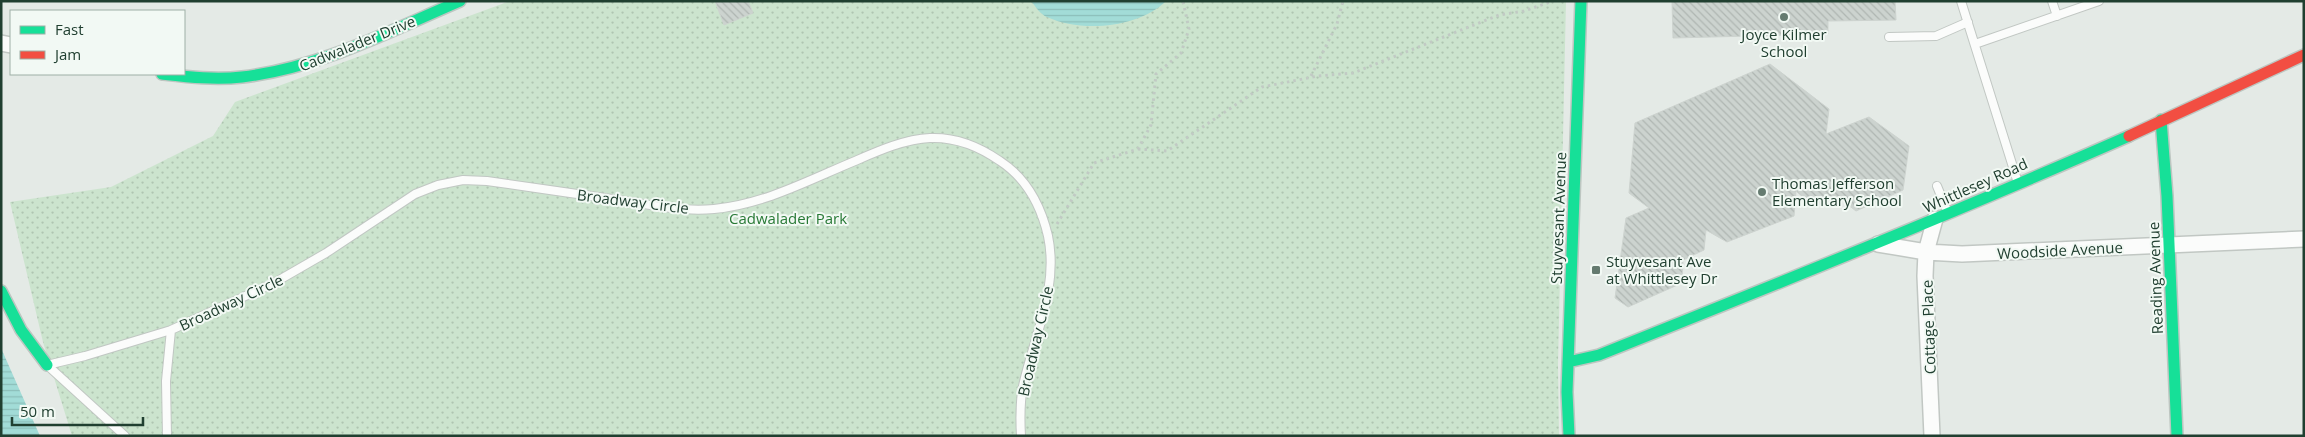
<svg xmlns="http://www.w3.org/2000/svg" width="2305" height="437" font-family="'Open Sans',sans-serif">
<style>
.park{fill:url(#park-dots)}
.water{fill:url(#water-rules)}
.building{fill:url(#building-back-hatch);stroke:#cdd3cf}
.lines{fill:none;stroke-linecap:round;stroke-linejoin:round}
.lane-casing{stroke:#c1c7c3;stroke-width:10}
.street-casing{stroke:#c1c7c3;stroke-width:18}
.fast-casing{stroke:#bdc6c1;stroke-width:14}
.jam-casing{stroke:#bdc6c1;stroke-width:14}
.path{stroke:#c1cac4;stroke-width:3;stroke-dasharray:2.5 4;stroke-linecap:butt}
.lane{stroke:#fbfcfb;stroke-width:8}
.street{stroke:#fbfcfb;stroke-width:15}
.fast{stroke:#16e098;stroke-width:11}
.jam{stroke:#f24e42;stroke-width:11}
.poi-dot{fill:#657b70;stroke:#f2f9f4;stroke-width:2}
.labels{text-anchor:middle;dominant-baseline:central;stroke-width:4;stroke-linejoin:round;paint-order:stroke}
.poi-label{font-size:15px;fill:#203f30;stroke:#f2f9f4;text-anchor:start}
.street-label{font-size:15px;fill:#203f30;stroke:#f2f9f4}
.park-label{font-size:15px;fill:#277935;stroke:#f2f9f4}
</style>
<defs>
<pattern id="park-dots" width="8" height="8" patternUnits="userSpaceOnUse" patternTransform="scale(1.25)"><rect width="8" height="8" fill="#cce4ce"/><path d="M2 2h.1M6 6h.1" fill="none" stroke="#afc5b1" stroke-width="1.8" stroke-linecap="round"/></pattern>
<pattern id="water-rules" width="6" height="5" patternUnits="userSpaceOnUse" patternTransform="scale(1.25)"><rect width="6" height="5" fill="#a2dcd7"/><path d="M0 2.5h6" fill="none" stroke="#8bbeb9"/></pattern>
<pattern id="building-back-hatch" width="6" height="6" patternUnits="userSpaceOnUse" patternTransform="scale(1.25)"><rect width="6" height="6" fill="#ccd3cf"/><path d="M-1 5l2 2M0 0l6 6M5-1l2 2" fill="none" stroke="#afb6b2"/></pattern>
</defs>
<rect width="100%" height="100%" fill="#e4eae6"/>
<path class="park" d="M510 1H1566L1558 365 1559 436H72L43 342 10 202 111 187 213 136 235 102Z"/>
<path class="water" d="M1031 1H1166C1139 28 1081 33 1047 17 1041 15 1035 6 1031 1Z
M1 348 40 436H1Z"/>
<path class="building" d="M715 1H748L753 13 724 25Z
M1672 1H1895L1896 20 1828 21V34L1673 38Z
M1770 64 1829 109 1826 134 1869 117 1909 146 1903 190 1856 211 1838 197 1814 207 1796 191 1794 216 1727 242 1706 230 1704 250 1683 260 1682 283 1628 307 1615 298 1626 218 1649 208 1629 193 1635 123Z"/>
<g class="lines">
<g class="lane-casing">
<path id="lane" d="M1961 1 2018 183
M2052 1 2057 16
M1889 37 1936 36 1968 22
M1975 44 2099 1
M1937 186 1948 213
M125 436 47 365 85 356 171 330 274 283 326 253 415 194 438 185 463 180 487 181C531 187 575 194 619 200 650 205 682 212 714 209 765 204 809 180 855 161 878 151 905 139 930 138 955 137 980 147 1000 161 1026 178 1041 206 1048 236 1059 288 1034 336 1023 386 1020 402 1020 419 1021 436
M167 436 166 381 171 330"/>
</g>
<g class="street-casing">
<path id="street" d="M1 43 11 45
M1878 244 1926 252 1962 254 2304 239
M1932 436 1925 276 1926 252 1935 219"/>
</g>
<g class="fast-casing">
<path id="fast" d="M162 74C189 77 215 80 242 77 319 68 390 31 460 1
M2161 120 2167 196 2177 436
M1 291 21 330 47 365
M1568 362 1599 355C1777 284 1954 213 2129 136
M1569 436 1567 392 1581 1"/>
</g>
<g class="jam-casing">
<path id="jam" d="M2129 136 2304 55"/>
</g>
<path class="path" d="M1311 76 1337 24 1343 1
M1138 149 1167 151 1262 87 1318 76 1353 73 1499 15 1524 11 1553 1
M1057 224 1094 163 1138 149 1151 125 1156 74 1181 53 1189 29 1183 1"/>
<use href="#lane" class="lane"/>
<use href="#street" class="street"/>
<use href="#fast" class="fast"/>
<use href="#jam" class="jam"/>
</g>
<g class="poi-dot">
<circle cx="1784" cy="17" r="5"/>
<circle cx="1762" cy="192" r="5"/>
<rect x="1591" y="265" width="10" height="10" rx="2.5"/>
</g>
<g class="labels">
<g class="poi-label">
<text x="1784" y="34" text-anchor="middle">Joyce Kilmer<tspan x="1784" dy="17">School</tspan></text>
<text x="1772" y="183">Thomas Jefferson<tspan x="1772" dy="17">Elementary School</tspan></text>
<text x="1606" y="261">Stuyvesant Ave<tspan x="1606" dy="17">at Whittlesey Dr</tspan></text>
</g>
<g class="street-label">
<text transform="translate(357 43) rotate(-22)">Cadwalader Drive</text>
<text transform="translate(1975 185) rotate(-24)">Whittlesey Road</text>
<text transform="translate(633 201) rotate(7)">Broadway Circle</text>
<text transform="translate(1558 218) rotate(-88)">Stuyvesant Avenue</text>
<text transform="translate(2060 250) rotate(-3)">Woodside Avenue</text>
<text transform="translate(2155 278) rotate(-92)">Reading Avenue</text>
<text transform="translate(231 302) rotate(-25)">Broadway Circle</text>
<text transform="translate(1928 327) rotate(-92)">Cottage Place</text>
<text transform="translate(1035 341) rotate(-77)">Broadway Circle</text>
</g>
<g class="park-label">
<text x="788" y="218">Cadwalader Park</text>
</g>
</g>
<rect width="2305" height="437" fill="none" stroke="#203f30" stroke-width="5"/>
<rect x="10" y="10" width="175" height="65" fill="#f2f9f4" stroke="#9eafa6"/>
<rect x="20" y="26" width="25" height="8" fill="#16e098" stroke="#9eafa6"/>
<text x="55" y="35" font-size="15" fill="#203f30">Fast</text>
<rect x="20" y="51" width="25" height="8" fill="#f24e42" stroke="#9eafa6"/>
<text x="55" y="60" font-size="15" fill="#203f30">Jam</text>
<path d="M12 417v8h131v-8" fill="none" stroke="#203f30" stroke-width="2.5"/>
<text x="20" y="417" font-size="15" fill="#203f30" stroke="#f2f9f4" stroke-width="4" paint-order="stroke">50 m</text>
</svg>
